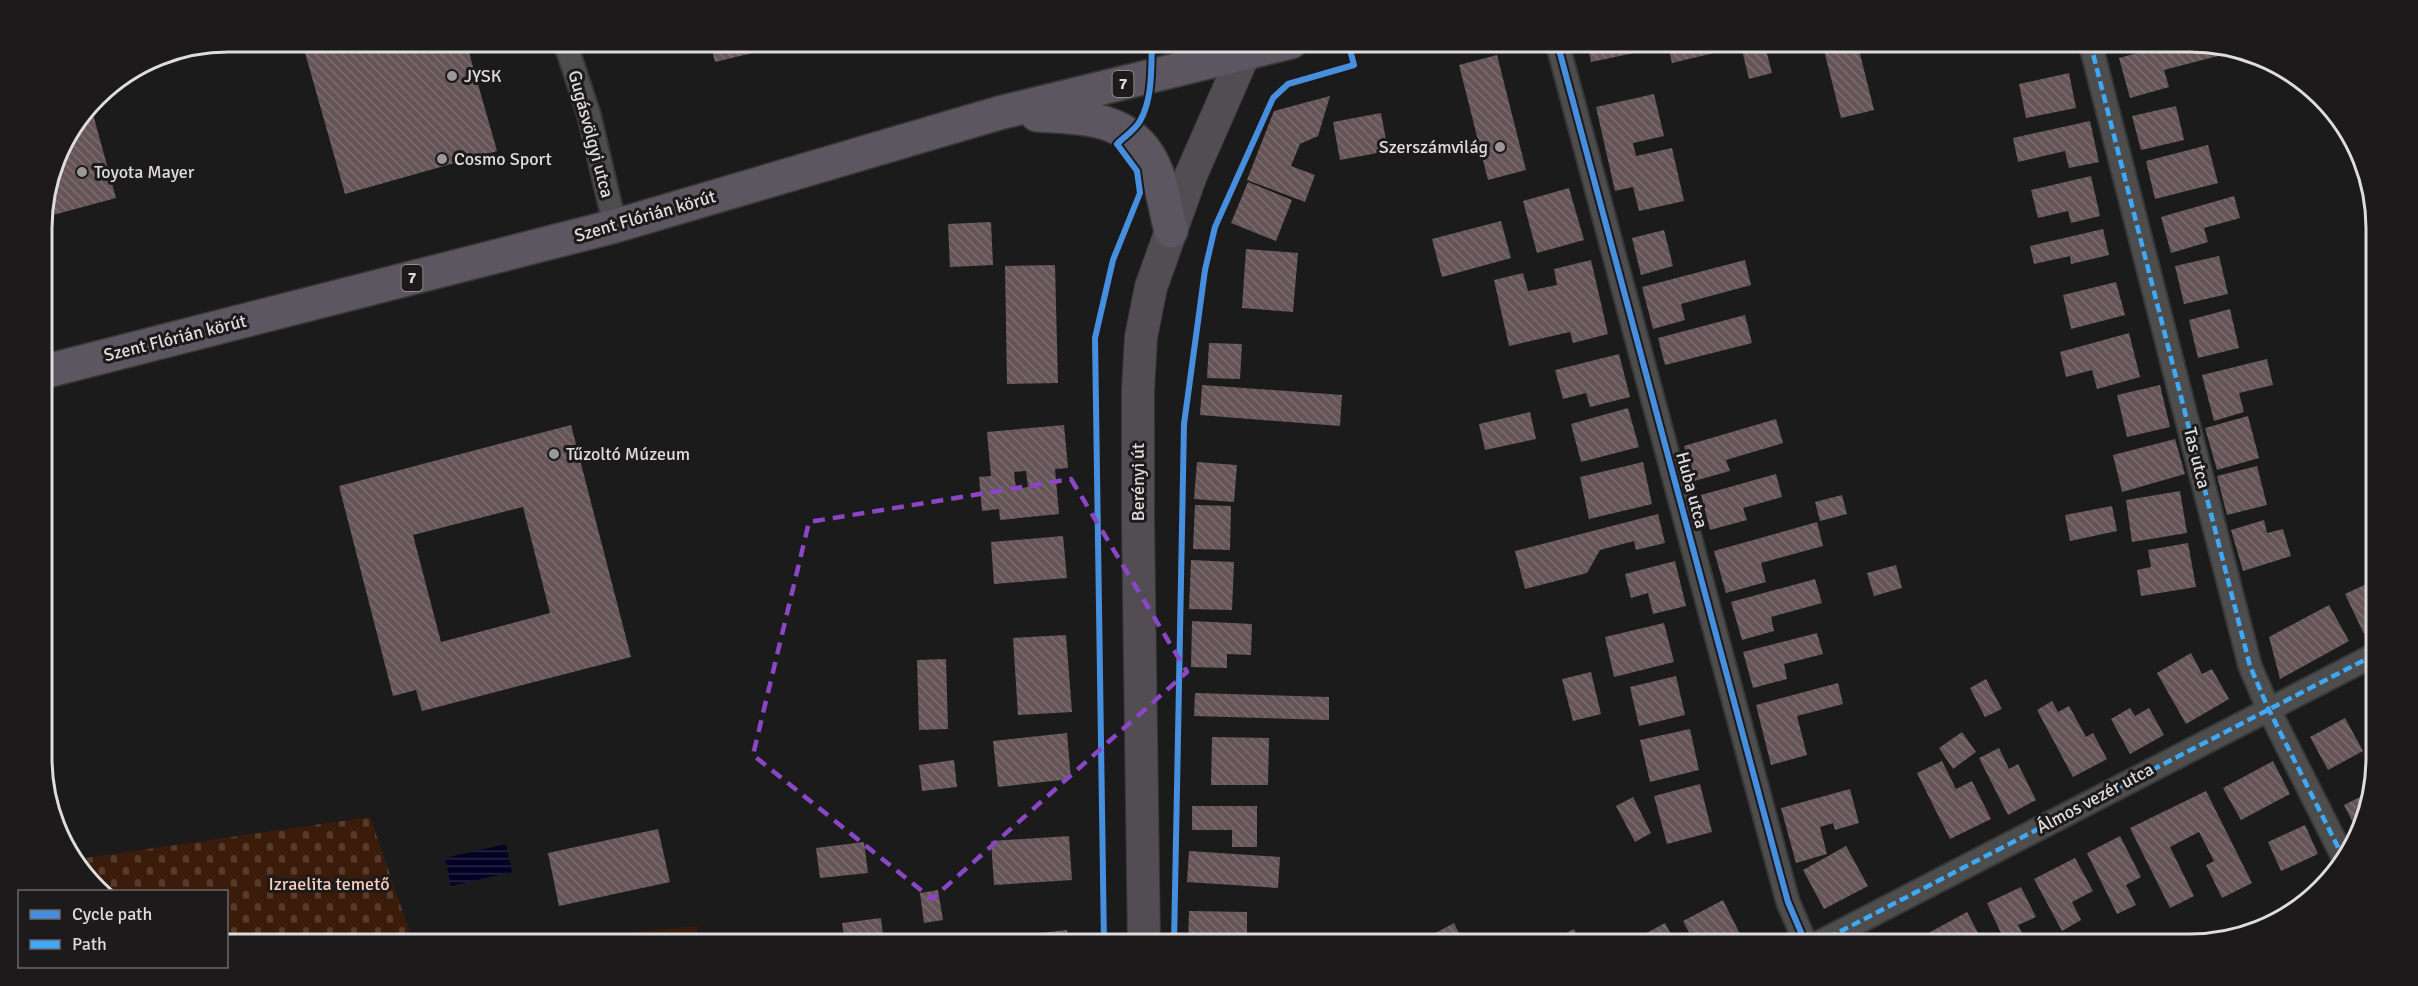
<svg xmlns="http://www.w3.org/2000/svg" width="2418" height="986" font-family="Signika,sans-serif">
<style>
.cemetery{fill:url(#cemetery-stones)}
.pitch{fill:#3b1b09}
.water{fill:url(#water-rules)}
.building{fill:url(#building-back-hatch);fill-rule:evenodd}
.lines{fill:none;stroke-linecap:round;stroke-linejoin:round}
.minor-casing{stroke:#393839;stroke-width:26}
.secondary-casing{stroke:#393839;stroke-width:34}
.primary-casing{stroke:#393839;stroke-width:36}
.minor{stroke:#4e4d4e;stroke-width:22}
.secondary{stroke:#514d52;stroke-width:32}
.primary{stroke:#5c5660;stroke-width:33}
.quiet{stroke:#3fa9f5;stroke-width:4.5;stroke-dasharray:9 4.5;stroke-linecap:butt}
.cycleway-casing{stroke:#1d1a1c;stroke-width:10}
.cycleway{stroke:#468fdf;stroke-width:6}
.marked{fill:none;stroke:#8a46c4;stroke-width:4.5;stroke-dasharray:12 8;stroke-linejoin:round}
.poi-dot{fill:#9a9899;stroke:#1d1a1c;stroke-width:2}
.labels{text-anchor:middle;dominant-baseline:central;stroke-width:6;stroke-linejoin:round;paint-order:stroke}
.shield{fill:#1d1a1c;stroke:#a4a2a3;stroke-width:1.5}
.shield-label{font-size:16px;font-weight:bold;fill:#dedcdd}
.poi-label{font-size:18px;fill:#dedcdd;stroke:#1d1a1c;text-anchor:start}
.street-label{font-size:18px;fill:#dedcdd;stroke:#1d1a1c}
.park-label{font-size:18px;fill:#f7ceba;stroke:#1d1a1c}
.rim{fill:none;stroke:#dedcdd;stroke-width:3}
</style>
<defs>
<pattern id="cemetery-stones" width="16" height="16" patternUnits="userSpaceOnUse" patternTransform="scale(1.5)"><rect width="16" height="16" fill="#3b1b09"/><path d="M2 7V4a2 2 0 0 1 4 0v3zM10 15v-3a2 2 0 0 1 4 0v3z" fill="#573c2c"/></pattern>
<pattern id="water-rules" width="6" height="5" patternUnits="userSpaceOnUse" patternTransform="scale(1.5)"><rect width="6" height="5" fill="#040224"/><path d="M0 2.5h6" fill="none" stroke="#282643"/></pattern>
<pattern id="building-back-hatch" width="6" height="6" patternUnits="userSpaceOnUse" patternTransform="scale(1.5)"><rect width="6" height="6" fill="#655557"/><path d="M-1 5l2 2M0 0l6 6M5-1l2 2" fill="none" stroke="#7b6d6f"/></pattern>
</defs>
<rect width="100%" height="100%" fill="#1c1b1c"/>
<path class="cemetery" d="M370 817 414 944H227L226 892 105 891 88 880 78 859Z"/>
<path class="pitch" d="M697 926 698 944H519V943Z"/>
<path class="water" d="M506 844 512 872 451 886 445 858Z"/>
<path class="building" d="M302 42H466L497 151 345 194Z
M710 42H794V43L715 62Z
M1587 42H1642L1644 51 1591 62Z
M1667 42H1715L1718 52 1672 63Z
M1740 42H1764L1772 73 1749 79Z
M1822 42H1857L1874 110 1841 118Z
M2038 42H2076V43L2040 52Z
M2177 42 2215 46 2218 56 2164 70 2169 87 2130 98 2119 58Z
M1497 55 1526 170 1488 180 1459 65Z
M2069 73 2076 108 2026 118 2019 84Z
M1654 94 1664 136 1633 143 1636 156 1672 148 1684 201 1639 211 1633 187 1615 191 1596 107Z
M1330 96 1318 136 1300 144 1291 166 1315 175 1305 202 1247 180 1274 111Z
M2176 106 2184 140 2141 150 2132 116Z
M91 107 116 198 42 218 61 146Z
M1381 113 1388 151 1340 160 1333 122Z
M2090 121 2099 162 2069 168 2065 151 2018 162 2013 138Z
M2208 145 2218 183 2155 199 2146 161Z
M2091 176 2100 216 2071 223 2068 211 2038 218 2031 190Z
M1248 182 1292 200 1276 241 1231 223Z
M1569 188 1584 240 1537 253 1523 201Z
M2234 196 2240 218 2204 228 2208 242 2171 253 2161 217Z
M1501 221 1511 258 1442 277 1432 239Z
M991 222 993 265 950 267 948 224Z
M2103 229 2109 255 2071 264 2070 256 2034 264 2030 246Z
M1664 230 1673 266 1641 275 1632 238Z
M1246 249 1298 253 1293 312 1242 308Z
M2219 256 2228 294 2184 304 2175 266Z
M1591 260 1608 334 1573 343 1570 332 1509 346 1494 280 1523 273 1528 291 1557 285 1554 269Z
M1745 260 1751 285 1681 304 1685 320 1653 329 1642 287Z
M1055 265 1058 383 1007 384 1005 266Z
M2116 282 2125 315 2071 329 2063 295Z
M2230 309 2239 348 2198 358 2189 320Z
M1745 315 1752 343 1665 365 1658 338Z
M2129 333 2140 377 2097 389 2092 370 2066 377 2060 352Z
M1209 343 1242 344 1240 379 1207 378Z
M1619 354 1630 397 1590 407 1586 393 1563 399 1555 370Z
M2267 359 2273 385 2239 393 2244 412 2214 421 2202 375Z
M1202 385 1342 395 1340 426 1200 415Z
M2160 385 2170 427 2127 437 2117 395Z
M1628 408 1639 447 1581 462 1571 424Z
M1530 412 1536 439 1485 450 1479 424Z
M2248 416 2259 458 2217 470 2205 428Z
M1776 419 1783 443 1726 460 1730 471 1694 481 1684 446Z
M571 425 631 657 422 711 416 690 393 696 339 486ZM523 507 550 613 441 642 413 535Z
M1064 425 1068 468 1055 469 1059 514 1000 520 999 509 982 511 979 477 991 476 987 432ZM1026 471 1028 487 1016 489 1014 472Z
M2175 439 2185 474 2122 492 2113 455Z
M1197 462 1237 465 1234 502 1194 499Z
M1643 462 1652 504 1589 519 1580 477Z
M2257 466 2267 505 2227 515 2217 476Z
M1776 474 1782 497 1743 508 1747 520 1710 530 1701 495Z
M2180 491 2187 533 2132 542 2126 500Z
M1842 495 1847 514 1820 521 1815 502Z
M1195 505 1231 506 1230 550 1193 549Z
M2112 506 2117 531 2070 541 2065 515Z
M1658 514 1665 543 1636 550 1634 541 1600 550 1587 573 1525 589 1515 551Z
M2264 520 2267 533 2283 529 2291 556 2243 571 2231 530Z
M1817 522 1823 546 1761 563 1766 582 1726 593 1714 551Z
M1063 536 1067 578 994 584 991 542Z
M2188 543 2196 587 2141 596 2137 570 2151 567 2148 550Z
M1191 560 1234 562 1232 610 1189 609Z
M1675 561 1686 606 1653 614 1648 593 1631 598 1625 574Z
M1896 565 1902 588 1874 596 1867 573Z
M1815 579 1822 603 1771 617 1774 631 1742 640 1731 602Z
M2375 580 2376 629 2364 634 2345 594Z
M2329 605 2349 641 2280 679 2269 637Z
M1192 621 1252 624 1251 655 1227 654V668L1191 667Z
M1664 623 1674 662 1614 677 1605 637Z
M1817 633 1823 654 1784 664 1787 679 1753 688 1743 652Z
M1066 635 1072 712 1018 715 1013 638Z
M2191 653 2202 674 2212 669 2229 699 2186 724 2157 673Z
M946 659 948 729 919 730 917 660Z
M1591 672 1601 714 1573 721 1562 679Z
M1676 676 1685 715 1639 726 1630 687Z
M1986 679 2002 709 1985 717 1970 688Z
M1838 683 1843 704 1797 716 1807 755 1771 765 1756 705Z
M1195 693 1329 697V720L1194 716Z
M2052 701 2058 712 2069 706 2086 737 2093 733 2107 759 2073 777 2037 710Z
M2130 708 2135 716 2149 708 2164 735 2130 754 2111 719Z
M2345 718 2363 751 2328 770 2310 737Z
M1690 729 1699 770 1650 782 1640 740Z
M1962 732 1976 752 1953 769 1939 748Z
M1067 733 1071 779 998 787 993 741Z
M1212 737 1269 738 1268 785H1211Z
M1999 748 2009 769 2018 764 2036 800 2008 815 1979 758Z
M954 760 957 787 922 791 919 765Z
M1942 761 1956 789 1972 781 1991 819 1950 839 1917 773Z
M2273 761 2290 794 2241 820 2223 788Z
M1700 784 1712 832 1667 844 1654 796Z
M1850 789 1859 823 1835 830 1833 823 1820 827 1827 854 1796 863 1781 808Z
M2206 791 2252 883 2222 898 2206 865 2214 861 2199 832 2170 847 2194 896 2170 908 2130 828Z
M2370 792 2366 818 2358 833 2344 805Z
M1633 797 1651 833 1635 842 1616 806Z
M1192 806H1257V847H1232V830H1192Z
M2305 825 2318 854 2281 871 2268 842Z
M658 829 670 882 559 906 548 853Z
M1069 836 1072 880 994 885 991 841Z
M2120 836 2141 877 2126 885 2136 905 2117 914 2087 853Z
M864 842 868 873 820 878 816 848Z
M1846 846 1868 886 1824 909 1803 870Z
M1189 851 1280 857 1278 888 1187 882Z
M2075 858 2093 891 2072 902 2081 920 2062 931 2034 879Z
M2021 887 2036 917 2018 925 2027 944H2006L1987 903Z
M938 890 943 920 924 923 920 893Z
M1723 900 1745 944H1695L1683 921Z
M1189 911 1247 912V938H1218V944H1188Z
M1967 912 1984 944H1927L1923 936Z
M881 918 884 944H845L842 923Z
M1454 923 1464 944H1415Z
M1665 923 1676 944H1626Z
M1574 929 1581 944H1545Z
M1067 930 1069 944H989L988 939Z"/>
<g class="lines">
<g class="minor-casing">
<path id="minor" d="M565 42 589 115 615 226
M1557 42 1780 873 1788 902 1806 944
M2090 42 2250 666 2268 708 2344 859
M1816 944 2376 654"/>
</g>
<g class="secondary-casing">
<path id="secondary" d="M1144 944 1138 521V390L1141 337 1151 287 1191 175 1245 52"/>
</g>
<g class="primary-casing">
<path id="primary" d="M1037 115C1088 118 1136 117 1157 173 1163 191 1166 212 1171 231
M43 372 615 226 999 113 1291 42"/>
</g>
<use href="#minor" class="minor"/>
<use href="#secondary" class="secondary"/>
<use href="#primary" class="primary"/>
<path class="quiet" d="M2090 42 2250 666 2268 708 2344 859
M1816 944 2376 654"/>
<g class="cycleway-casing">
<path id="cycleway" d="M1557 42 1780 873 1788 902 1806 944
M1104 944 1095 338 1113 260 1140 193 1137 171 1117 144C1124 137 1135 130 1140 121 1153 98 1151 68 1152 42
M1174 944 1184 424 1205 270 1215 227 1273 98 1288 84 1354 65 1348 42"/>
</g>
<use href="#cycleway" class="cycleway"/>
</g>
<path class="marked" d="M1071 479 1187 672 932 899 753 755 809 522Z"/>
<g class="poi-dot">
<circle cx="452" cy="76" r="6"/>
<circle cx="1500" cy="147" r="6"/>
<circle cx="442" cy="159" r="6"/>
<circle cx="82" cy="172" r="6"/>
<circle cx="554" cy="454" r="6"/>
</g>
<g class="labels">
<g class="shield">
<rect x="1112.5" y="71" width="21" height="26" rx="4.5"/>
<rect x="401.5" y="265" width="21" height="26" rx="4.5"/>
</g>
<g class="shield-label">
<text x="1123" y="84">7</text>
<text x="412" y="278">7</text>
</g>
<g class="poi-label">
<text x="464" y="76">JYSK</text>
<text x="1488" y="147" text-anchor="end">Szerszámvilág</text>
<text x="454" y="159">Cosmo Sport</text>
<text x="94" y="172">Toyota Mayer</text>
<text x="566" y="454">Tűzoltó Múzeum</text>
</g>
<g class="street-label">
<text transform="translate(591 134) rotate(75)">Gugásvölgyi utca</text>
<text transform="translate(645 216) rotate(-16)">Szent Flórián körút</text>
<text transform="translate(175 338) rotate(-14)">Szent Flórián körút</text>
<text transform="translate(2197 458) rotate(76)">Tas utca</text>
<text transform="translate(1138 482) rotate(-90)">Berényi út</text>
<text transform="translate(1692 490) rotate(75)">Huba utca</text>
<text transform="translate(2095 798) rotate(-28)">Álmos vezér utca</text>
</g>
<g class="park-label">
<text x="329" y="884">Izraelita temető</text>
</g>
</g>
<path d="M0 0H2418V986H0ZM228 52H2190A176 176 0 0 1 2366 228V758A176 176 0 0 1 2190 934H228A176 176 0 0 1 52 758V228A176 176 0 0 1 228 52Z" fill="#1d1a1c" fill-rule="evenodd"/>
<path class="rim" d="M228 52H2190A176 176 0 0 1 2366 228V758A176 176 0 0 1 2190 934H228A176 176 0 0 1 52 758V228A176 176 0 0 1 228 52Z"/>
<rect x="18" y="890" width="210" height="78" fill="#1d1a1c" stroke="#6a6869" stroke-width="1.5"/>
<rect x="30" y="910" width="30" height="9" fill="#468fdf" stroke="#6a6869" stroke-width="1.5"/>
<text x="72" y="920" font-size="18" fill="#dedcdd">Cycle path</text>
<rect x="30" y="940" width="30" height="9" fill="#3fa9f5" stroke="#6a6869" stroke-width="1.5"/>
<text x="72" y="950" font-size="18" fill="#dedcdd">Path</text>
</svg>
